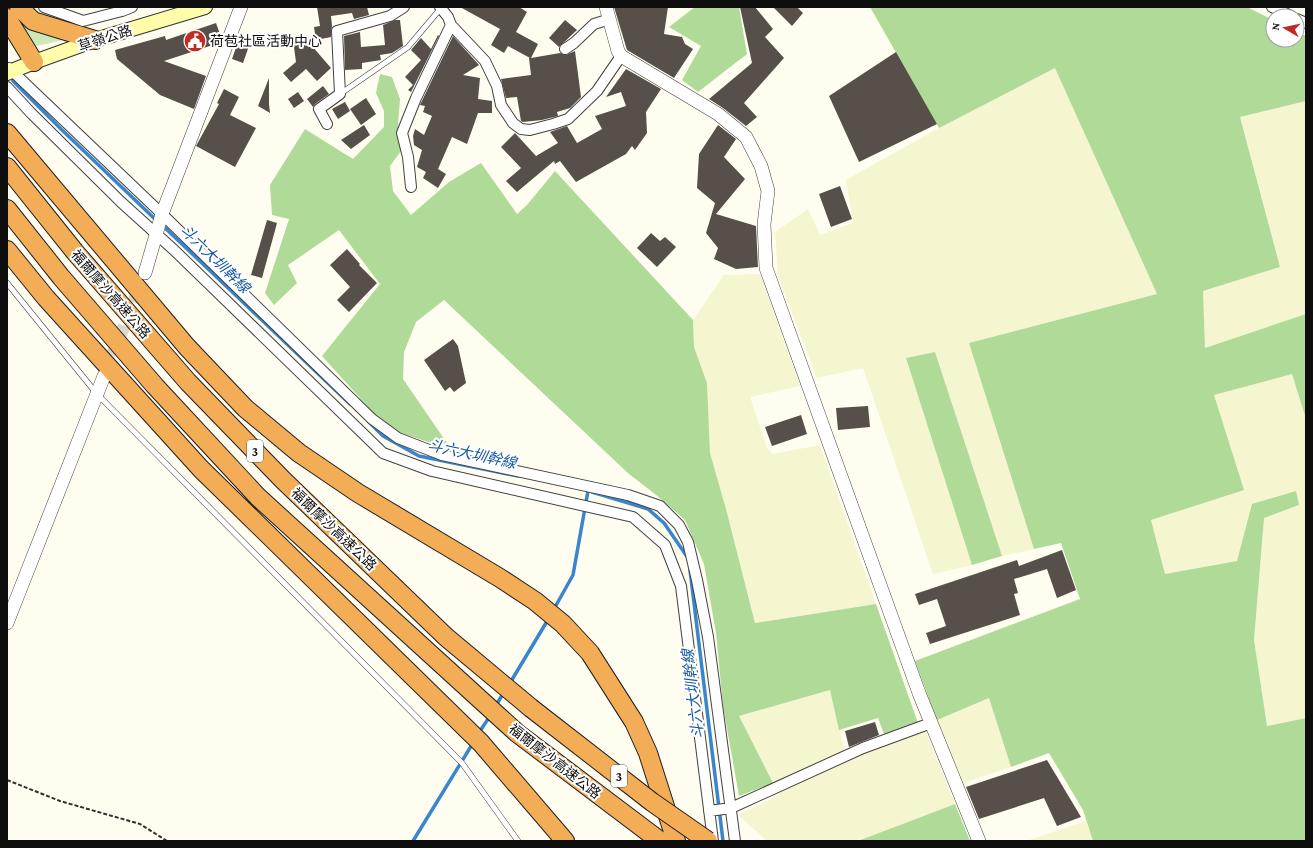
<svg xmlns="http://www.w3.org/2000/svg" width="1313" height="848" font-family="'Crimson Pro','Noto Sans TC',serif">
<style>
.farmland{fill:#f5f5cf}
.green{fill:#cde9b8}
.forest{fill:#b0da97}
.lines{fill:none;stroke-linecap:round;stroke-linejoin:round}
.stream{stroke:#3a86ce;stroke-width:3.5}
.building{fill:#57504a}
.tertiary-tunnel{stroke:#dbd9cd;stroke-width:13;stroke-dasharray:13 6;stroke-linecap:butt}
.service-casing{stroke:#414141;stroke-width:6}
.minor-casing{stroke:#414141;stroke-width:12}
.tertiary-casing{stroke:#414141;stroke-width:14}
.secondary-casing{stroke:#303030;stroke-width:16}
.motorway-casing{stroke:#1f1f1f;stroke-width:20}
.path{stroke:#303030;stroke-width:2;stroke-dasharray:4 2;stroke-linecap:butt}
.service{stroke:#fff;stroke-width:5}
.minor{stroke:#fff;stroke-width:10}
.tertiary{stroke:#fff;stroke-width:13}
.secondary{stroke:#fffdaa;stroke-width:14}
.motorway{stroke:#f4ad57;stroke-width:18}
.motorway-bridge-casing{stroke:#1f1f1f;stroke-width:20;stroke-linecap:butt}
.motorway-bridge{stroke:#f4ad57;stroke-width:18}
.labels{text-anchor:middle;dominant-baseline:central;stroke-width:4;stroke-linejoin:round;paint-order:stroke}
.shield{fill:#fff;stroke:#565656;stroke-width:1}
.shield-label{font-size:13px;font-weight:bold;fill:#0e0e0e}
.street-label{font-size:14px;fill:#0e0e0e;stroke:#fff}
.poi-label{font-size:14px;fill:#0e0e0e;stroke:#fff;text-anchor:start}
.water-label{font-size:15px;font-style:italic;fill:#1658a0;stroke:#fff}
</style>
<rect width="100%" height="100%" fill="#fffdef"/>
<path class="farmland" d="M1055 68 1157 294 969 343 1034 549 1002 556 935 352 906 358 972 565 933 574 863 368 817 378 778 276 775 232 808 209 820 235 853 223 846 180 939 128Z
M1306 101V314L1205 348 1203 291 1280 267 1240 117Z
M760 274 800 386 750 397 767 448 773 454 820 445 876 604 755 623 726 509 710 453 707 383 694 347 693 320 724 275Z
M1292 374 1306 419V718L1267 726 1254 640 1264 518 1299 505H1252L1237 561 1165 574 1151 520 1243 490 1214 395Z
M830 690 847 760 925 730 955 804 858 841H767L738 815 779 795 739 716Z
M989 698 1011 767 963 783 937 720Z
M1086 821 1093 841H1026Z"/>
<path class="green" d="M17 22 38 33 67 39 33 47Z"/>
<path class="forest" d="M695 7H739L747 54 698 92 682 80 701 46 669 27Z
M870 7H1247L1273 20V40H1297V32L1306 36V101L1240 117 1280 267 1203 291 1205 348 1306 314V419L1292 374 1214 395 1244 490 1151 520 1165 574 1237 561 1252 504 1296 491 1299 505 1264 518 1254 640 1267 726 1306 718V841H1093L1083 810 1049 753 1011 767 989 698 937 720 915 661 1080 599 1061 543 1034 549 969 343 1157 294 1055 68 939 128Z
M380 74 392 77 400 99 398 125 401 151 390 166 393 191 411 215 449 182 481 163 517 214 527 205 555 171 693 320 694 347 707 383 710 453 726 509 755 623 876 604 918 723 884 734 878 718 839 730 830 690 739 716 773 783 739 796 723 706 716 633 704 564 685 520 655 494 629 474 444 300 416 322 404 352 403 379 447 443 438 445 388 429 322 356 380 284 339 230 288 265 297 283 274 305 265 293 289 219 272 215 270 185 305 129 353 159 384 127V111L376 93Z
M935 352 1002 556 972 565 906 358Z
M955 804 970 841H858Z"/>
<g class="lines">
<path class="stream" d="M13 81 61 129 157 221
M162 225 350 404
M369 422 383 436 419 456 518 476
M592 492 648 509 664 523 688 558
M690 570 723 841
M554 609 573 575 588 491
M510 683 549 618
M495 707 504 692
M478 734 490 716
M413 841 473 743"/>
</g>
<path class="building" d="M317 7H367L369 15 354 19 352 13 331 16 332 26 331 31V37L316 40 314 27 320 26Z
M460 7H519L527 12 516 32 538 44 531 58 560 53 566 55 575 51 581 97 570 108 557 112 558 116 542 120 523 122 521 121 517 97 506 98 501 79 531 75 529 58H530L508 46 504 53 491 45 500 29Z
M614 7H668L664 34 682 37 685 44 693 49 674 78 627 50Z
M740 7H755L773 29 765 37 784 58 744 103 757 117 746 126 723 108 709 99 752 63Z
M773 7H797L803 13 792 26Z
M395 20H400L403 46 392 53 380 55 381 60 362 63V69L345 70 344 36 360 32 361 47 385 45 383 25Z
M565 20 577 30 559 47 549 38Z
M216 23 221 37 219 43 164 61 206 76 194 109 160 95 117 59 115 50 165 36 166 40Z
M438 35 439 36 411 92 408 90 413 85 405 77 421 60 411 50 421 38 431 49Z
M453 36 479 65 463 75 480 78 478 99 492 101V113H478L467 144 452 137 438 169 446 174 438 188 423 178 426 172 417 167 422 150 414 145 413 136 415 129 424 135 432 116 423 112 425 106 420 105Z
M239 39 250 43 243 63 232 59Z
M306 39 331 68 317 81 306 69 291 82 283 73 296 62 293 40Z
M896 52 937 124 859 162 829 96Z
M626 69 661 89 646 112 647 133 635 150 632 146 626 154 576 182 560 161 555 164 554 161 517 192 506 181 521 168 501 147 515 133 536 156 558 143 550 132 567 126 577 143 602 129 595 116 626 106 621 92 606 97Z
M269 78V104L270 113 258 106Z
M323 86 329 94 315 104 313 107 307 99Z
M224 89 239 97 230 115 256 128 235 167 196 146 219 104 217 103Z
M298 92 304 101 294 108 288 99Z
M366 98 376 114 361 125 350 109Z
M345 102 350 111 338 119 332 109Z
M364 125 370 135 351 149 341 140Z
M718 125 736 139 724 157 745 179 716 214 756 226 758 267 736 269 714 259 718 248 706 233 715 203 697 188 699 154Z
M840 186 852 219 831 227 819 194Z
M267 220 277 223 262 278 251 275Z
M651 233 660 241 665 237 676 247 657 267 637 248Z
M347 249 360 264 359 265 377 283 349 312 337 300 350 287 330 265Z
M453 339 458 346 466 383 454 392 450 387 445 391 424 360Z
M868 406 870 427 838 430 836 408Z
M801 415 807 434 772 446 765 427Z
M1062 550 1076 590 1057 598 1047 569 1014 579 1018 593 1014 594 1020 615 930 644 926 633 946 626 937 599 919 605 915 594 1017 560 1019 566Z
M875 722 879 735 849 747 845 731Z
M1047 760 1081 817 1057 826 1044 798 979 819 966 787Z"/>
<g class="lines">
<path class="tertiary-tunnel" d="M105 373 141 284"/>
<g class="service-casing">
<path id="service" d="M340 94 408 47 441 8
M7 283 97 394 462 763 518 841"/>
</g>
<g class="minor-casing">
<path id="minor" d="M44 7 83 21 122 11 132 7
M440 7 448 17 451 25 485 61 497 86 501 105 513 123 521 129 530 130 553 124 568 119 597 91 621 56
M1272 7 1291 16
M1297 19 1306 23
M565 49 574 43 594 24 610 19
M9 68 162 214 372 419 398 438 442 455 628 495 660 506 679 525 688 542 697 580 708 637 735 841
M7 87 31 113 121 202 174 250 383 453 432 471 633 517 665 545 681 586 713 841
M327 124 319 109 340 94 337 31 390 16 404 7
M411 187 408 157 402 133 416 98 451 25
M709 811 731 808 863 748 931 723"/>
</g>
<g class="tertiary-casing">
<path id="tertiary" d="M606 7 618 51 621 56 718 114 746 137 761 166 768 191 764 224 766 268 919 693 979 841
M145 273 162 214 241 7
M7 623 104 376"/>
</g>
<g class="secondary-casing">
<path id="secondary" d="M7 73 34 62 95 40 205 7"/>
</g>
<g class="motorway-casing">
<path id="motorway" d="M19 7 33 21 95 40
M7 18 34 62
M7 133 187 347 245 408 299 453 358 493 500 578 535 601 563 624 590 653 634 722 648 753 676 841
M7 167 75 252 188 382 283 480 446 637 531 708
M7 209 61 277 155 386 258 497 517 733 660 841
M7 250 46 298 201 469 481 743 565 841"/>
</g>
<path class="path" d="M7 780 60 801 140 824 167 841"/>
<use href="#service" class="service"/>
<use href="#minor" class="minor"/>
<use href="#tertiary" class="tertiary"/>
<use href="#secondary" class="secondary"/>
<use href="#motorway" class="motorway"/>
<g class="motorway-bridge-casing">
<path id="motorway-bridge" d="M531 708 652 802 708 841"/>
</g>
<use href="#motorway-bridge" class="motorway-bridge"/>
</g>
<defs>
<g id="civic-disc" transform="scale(1.15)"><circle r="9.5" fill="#bf2b25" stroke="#fff"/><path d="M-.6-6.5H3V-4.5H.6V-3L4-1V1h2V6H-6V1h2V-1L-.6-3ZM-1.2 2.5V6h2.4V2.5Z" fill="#fff"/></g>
</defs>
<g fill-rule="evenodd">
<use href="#civic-disc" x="195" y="41"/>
</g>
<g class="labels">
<g class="shield">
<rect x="247" y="440" width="16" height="22" rx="3"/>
<rect x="611" y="765" width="16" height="22" rx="3"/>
</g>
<g class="shield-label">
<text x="255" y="451">3</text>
<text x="619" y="776">3</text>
</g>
<g class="street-label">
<text transform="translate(105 38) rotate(-18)">草嶺公路</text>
<text transform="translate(111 294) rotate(49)">福爾摩沙高速公路</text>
<text transform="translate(334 529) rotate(44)">福爾摩沙高速公路</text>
<text transform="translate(555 761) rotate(38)">福爾摩沙高速公路</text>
</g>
<g class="poi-label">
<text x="210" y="41">荷苞社區活動中心</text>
</g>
<g class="water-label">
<text transform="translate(215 259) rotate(44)">斗六大圳幹線</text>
<text transform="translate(472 454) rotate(12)">斗六大圳幹線</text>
<text transform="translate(693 694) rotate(-97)">斗六大圳幹線</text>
</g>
</g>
<rect width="1313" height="848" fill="none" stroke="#0e0e0e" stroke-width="16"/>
<g transform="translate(1285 28) rotate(279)"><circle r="19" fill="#ffffff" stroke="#9f9f9f"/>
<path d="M0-3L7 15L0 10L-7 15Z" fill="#bf2b25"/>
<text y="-6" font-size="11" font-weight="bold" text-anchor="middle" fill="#0e0e0e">N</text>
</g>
</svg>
